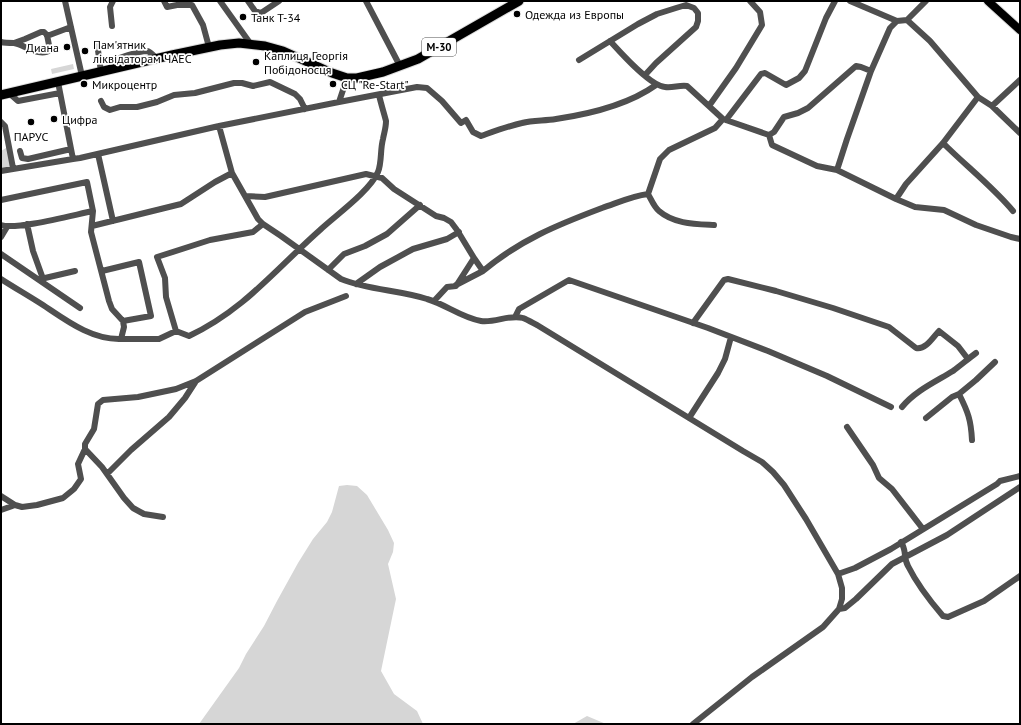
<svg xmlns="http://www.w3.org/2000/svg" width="1021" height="725" font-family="'PT Sans',sans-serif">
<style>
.green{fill:#d6d6d6}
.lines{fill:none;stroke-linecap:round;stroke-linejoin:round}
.major-casing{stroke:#dbdbdb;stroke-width:10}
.highway-casing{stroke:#dbdbdb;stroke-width:11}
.minor{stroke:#4f4f4f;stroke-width:6}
.major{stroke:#000;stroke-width:8}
.highway{stroke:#000;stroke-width:9}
.poi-dot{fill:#000;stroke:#fff;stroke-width:1.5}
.labels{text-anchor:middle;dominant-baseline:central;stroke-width:3.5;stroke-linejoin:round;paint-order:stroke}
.shield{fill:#fff;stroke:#4c4c4c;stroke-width:1}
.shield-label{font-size:11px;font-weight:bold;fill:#000}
.poi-label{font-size:12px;fill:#000;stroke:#fff;text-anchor:start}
</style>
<rect width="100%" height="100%" fill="#fff"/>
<path class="green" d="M73 64 74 69 52 74 51 69Z
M6 148H8L12 167 3 170 1 167V161L2 160 1 158V151Z
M347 485 357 486 367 495 388 530 394 543 393 552 388 564 396 599 381 671 394 694 417 711 423 724H199L239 668 246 654 264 626 277 601 298 563 313 539 327 522 332 512 339 486Z
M587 716 606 724H573Z"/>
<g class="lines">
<g class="major-casing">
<path id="major" d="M988 1 1020 30"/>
</g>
<g class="highway-casing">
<path id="highway" d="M1 95 172 55 220 45 239 43 265 46 283 51 332 73 347 78H357L383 72 418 59 519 1"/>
</g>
<path class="minor" d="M65 1 82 76
M164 1 167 7 177 5H192L203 25 209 47
M220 1 250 43
M248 1 255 11 261 13 279 1
M366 1 400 66
M850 1 897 21
M907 20 930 41 978 97 992 106 1020 133
M112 26 110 7 113 1
M47 36 71 27
M610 41C621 53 650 86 665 87 673 88 679 85 687 86L723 119 769 135 774 132 784 117 798 113 808 108 856 66 861 67 871 71
M1 42C5 43 10 43 14 43 25 45 40 58 50 50L47 35 44 32H41L25 39 14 43
M97 43 101 72
M579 60 638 24 657 14 676 8 686 5 694 8 698 13V21L696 27 656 63 645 75
M110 70C111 68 111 65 112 63 114 58 141 51 147 51 151 52 154 56 157 59
M9 93 18 101 60 93
M978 97 943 143 906 184 896 199 915 207 944 210 976 225 1011 237 1020 239
M101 101 104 107 110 110 120 107H137L157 102 174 95 195 93 234 83H242L253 86 270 82 295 94 300 99 305 109
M339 102 417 87 427 88 442 101 461 123 466 120 473 132 481 136C495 131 508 126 522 123 533 120 544 121 556 119 590 114 628 105 656 85
M709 106 736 68 762 25 760 12 750 1
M992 106 1020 80
M726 120 761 74 765 73 786 85 799 78 805 71 826 18 835 1
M1 122 5 126 13 168
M219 126 232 173 258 219 263 224 281 236 341 279C368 290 399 290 427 299 445 304 462 318 481 321 495 323 510 314 523 318 528 320 533 323 537 325L743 451 762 462 773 472 784 485 806 519 838 574 842 588V599L839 609 823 627 752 677 693 724
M769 135 772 145 817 166 837 170 896 199
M943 143C966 166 992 186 1013 211
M20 151 22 158 28 159 71 149
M98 154 113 221
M73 159 80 158 219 126 339 102 347 78
M837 170 847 139 871 71 890 28 897 21 907 20 926 1
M1 171 73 159 58 82
M648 194C651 199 654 207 659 211 674 224 695 224 714 225
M246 196 265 197 366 174 382 178 394 189 436 216 444 218 451 222 457 230 474 258 456 286 447 287 434 301
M1 200 87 182 93 211C73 215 17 230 1 225
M27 224 33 251 42 276 45 278 75 271
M92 226 181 204 215 182 232 173
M1 237 7 227
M1 254 80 308
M474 258 483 271C520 240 557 225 602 208 617 203 632 196 648 194L660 159 669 150 715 128 723 119
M328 270 344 254 365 246 387 234 420 205
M102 271 139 262 151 316 123 321
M1 279C15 288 29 296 43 305 67 321 92 340 121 339L124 327 123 321 112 309 109 301 91 232 93 211
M356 284 380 267 413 249 447 239 459 232
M456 285 483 271
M515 317 519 309 569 280 708 328 768 351 827 376 891 407
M693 323 724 280 728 279 776 291 833 308 889 327 916 348C926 350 933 337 939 331L958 346 968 359
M176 331 166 297 165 278 157 257 210 240 253 232 263 224
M121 339H159L176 331 189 336C244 310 276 269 320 230 336 215 369 192 378 172 382 162 380 150 383 139 384 133 386 128 386 121 384 113 381 104 379 95
M959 394C968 412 971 420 972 440
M902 407C915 391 935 382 953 371 961 365 968 359 976 353
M689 418 718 373 725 359 731 337
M926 418 952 397 959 394 976 380 995 362
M847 427 873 465 879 478 892 489 923 529
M85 449 102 467 124 498 133 508 144 514 163 517
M107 474 131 450 169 417 185 398 196 381
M1 496 15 505 22 507 37 505 63 498 74 489 81 479 78 464 85 449V444L94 429 98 404 103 400 138 397 176 389 196 381 305 312 346 296
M1 510 15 505
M901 542C907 551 903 557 908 566 917 584 930 601 943 616L948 617 984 601 1020 576
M838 574 855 568 891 549 997 484 1000 481 1020 476
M839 609 845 608 856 599 892 564 947 535 1020 487"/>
<use href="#major" class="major"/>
<use href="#highway" class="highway"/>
</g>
<g class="poi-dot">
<circle cx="517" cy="14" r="4"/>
<circle cx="243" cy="17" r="4"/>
<circle cx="67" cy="47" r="4"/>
<circle cx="85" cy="51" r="4"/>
<circle cx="256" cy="62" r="4"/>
<circle cx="84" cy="84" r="4"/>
<circle cx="333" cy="84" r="4"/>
<circle cx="54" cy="119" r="4"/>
<circle cx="31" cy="122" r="4"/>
</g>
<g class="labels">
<rect class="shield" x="422" y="38" width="34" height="18" rx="3"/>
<g class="shield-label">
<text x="439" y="47">М-30</text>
</g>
<g class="poi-label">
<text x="525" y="14">Одежда из Европы</text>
<text x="251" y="17">Танк Т-34</text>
<text x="93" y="44">Пам'ятник<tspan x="93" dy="14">ліквідаторам ЧАЕС</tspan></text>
<text x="59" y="47" text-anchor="end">Диана</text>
<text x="264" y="55">Каплиця Георгія<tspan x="264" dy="14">Побідоносця</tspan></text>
<text x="92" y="84">Микроцентр</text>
<text x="341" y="84">СЦ "Re-Start"</text>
<text x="62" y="119">Цифра</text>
<text x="31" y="136" text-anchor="middle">ПАРУС</text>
</g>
</g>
<rect width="1021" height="725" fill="none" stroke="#000000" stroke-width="4"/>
</svg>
